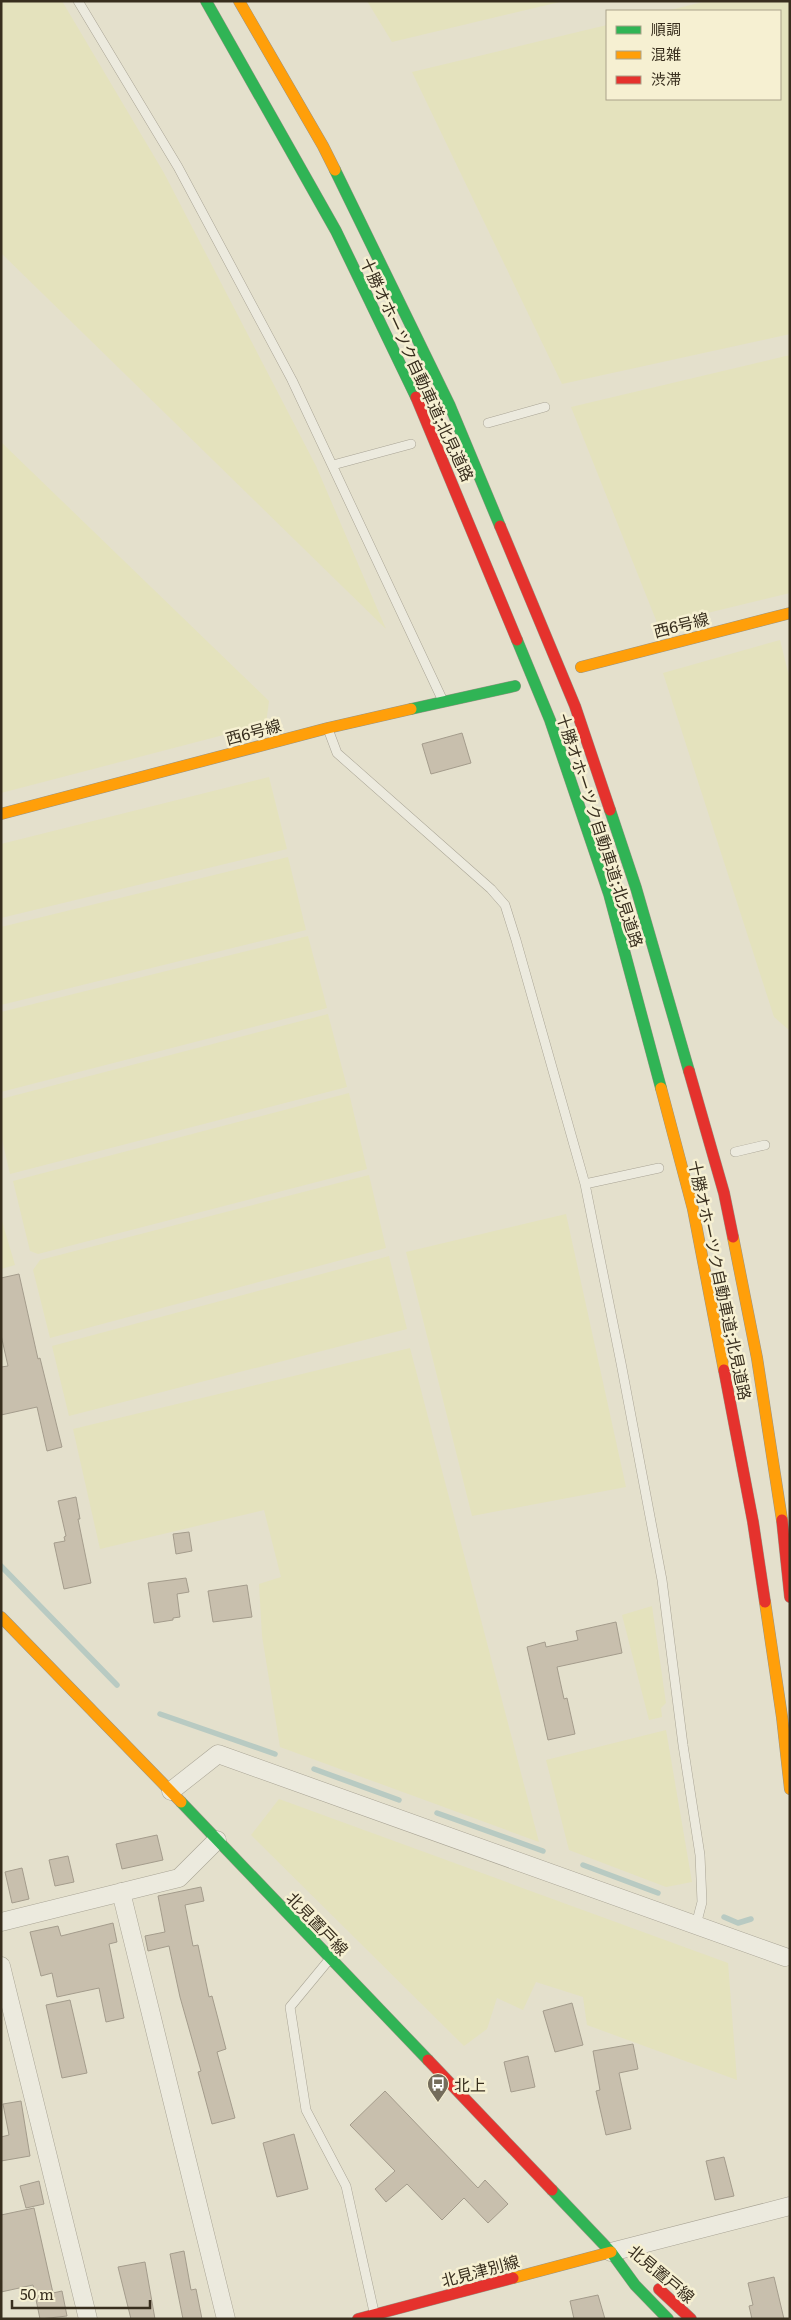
<svg xmlns="http://www.w3.org/2000/svg" width="791" height="2320" font-family="Literata,'Noto Sans JP',serif">
<style>
.farmland{fill:#e4e2bd}
.lines{fill:none;stroke-linecap:round;stroke-linejoin:round}
.stream{stroke:#b8cac2;stroke-width:5.5}
.building{fill:#c8bfad;stroke:#a49c8c}
.lane-casing{stroke:#a9a495;stroke-width:10}
.street-casing{stroke:#a9a495;stroke-width:19}
.fast-casing{stroke:#999485;stroke-width:12}
.slow-casing{stroke:#999485;stroke-width:12}
.jam-casing{stroke:#999485;stroke-width:12}
.lane{stroke:#eceade;stroke-width:9}
.street{stroke:#eceade;stroke-width:18}
.fast{stroke:#30b455;stroke-width:11}
.slow{stroke:#ff9f0a;stroke-width:11}
.jam{stroke:#e5322d;stroke-width:11}
.labels{text-anchor:middle;dominant-baseline:central;stroke-width:5;stroke-linejoin:round;paint-order:stroke}
.street-label{font-size:16px;fill:#382e1e;stroke:#f6f0d2}
.poi-label{font-size:16px;fill:#382e1e;stroke:#f6f0d2;text-anchor:start}
</style>
<rect width="100%" height="100%" fill="#e4e0cc"/>
<path class="farmland" d="M1 1H62L164 173 316 466 386 629 1 253Z
M367 1H564L392 42Z
M707 1H790V334L562 384 412 72 607 25V99H780V11H666Z
M790 355V593L658 625 571 407Z
M1 442 269 701 266 724 1 793Z
M780 640 790 680V1031L774 1017 663 673Z
M269 777 287 849 1 918V844Z
M288 857 306 930 1 1005V927Z
M308 936 327 1008 1 1092V1012Z
M328 1014 347 1087 10 1174 1 1135V1099Z
M349 1093 367 1169 38 1254 30 1251 13 1181Z
M369 1175 386 1248 50 1338 33 1270 40 1260Z
M566 1214 626 1487 472 1516 406 1252Z
M1 1218 15 1265 1 1269Z
M389 1256 407 1329 69 1416 52 1346Z
M410 1348 539 1842 280 1747 262 1636 259 1584 281 1577 264 1510 100 1549 73 1429Z
M652 1606 666 1703 661 1708 662 1717 649 1720 622 1615Z
M666 1730 692 1882 666 1887 569 1850 546 1760Z
M279 1799 728 1963 737 2080 587 2025 583 1997 536 1982 523 2010 497 1998 487 2029 464 2046 251 1835Z"/>
<g class="lines">
<path class="stream" d="M1 1566 117 1685
M160 1714 275 1754
M314 1769 399 1800
M437 1813 543 1851
M583 1865 658 1893
M724 1917 738 1923 751 1919"/>
</g>
<path class="building" d="M462 733 471 763 431 774 422 744Z
M19 1274 38 1359 40 1358 62 1447 47 1451 37 1407 1 1415V1367L8 1366 1 1335V1278Z
M76 1497 80 1519H78L91 1583 64 1589 54 1543 65 1541 64 1537 66 1536 58 1501Z
M189 1532 192 1551 176 1554 173 1534Z
M186 1578 189 1592 177 1594 180 1617 173 1618V1620L154 1623 148 1583Z
M247 1585 252 1617 213 1622 208 1591Z
M616 1622 622 1653 557 1667 564 1699 567 1698 575 1734 548 1740 527 1647 545 1642 546 1647 578 1640 576 1631Z
M157 1835 163 1860 122 1869 116 1844Z
M68 1856 74 1882 55 1886 49 1860Z
M22 1868 29 1899 12 1903 5 1872Z
M201 1887 204 1901 185 1905 193 1946 198 1945 209 1997 212 1996 226 2049 217 2052 235 2118 212 2124 198 2072 201 2071 180 1997 169 1946 148 1951 145 1936 165 1932 158 1896Z
M113 1923 117 1942 109 1944 124 2018 106 2022 99 1988 57 1997 52 1973 41 1976 30 1932 58 1926 61 1936Z
M70 2000 87 2073 62 2078 46 2005Z
M572 2003 583 2045 555 2052 543 2011Z
M633 2044 638 2069 619 2073 631 2129 606 2135 596 2091 600 2090 593 2051Z
M528 2056 535 2087 511 2092 504 2062Z
M385 2091 478 2188 485 2180 508 2204 488 2223 464 2198 442 2220 407 2184 386 2202 375 2189 395 2171 350 2125Z
M21 2101 30 2156 1 2161V2137L9 2135 3 2104Z
M294 2134 308 2189 277 2197 263 2143Z
M724 2157 734 2196 715 2200 706 2161Z
M39 2181 44 2204 26 2208 20 2186Z
M34 2208 53 2293 62 2291 67 2316 40 2319 33 2285 1 2292V2215Z
M184 2251 191 2290 196 2289 202 2319H183L170 2254Z
M145 2262 155 2319H131L118 2267Z
M774 2277 784 2319H752L749 2306 753 2305 748 2283Z
M598 2295 605 2319H574L570 2301Z"/>
<g class="lines">
<g class="lane-casing">
<path id="lane" d="M78 1 178 167 292 380 443 701
M488 423 545 407
M333 465 411 444
M328 729 337 753 491 889 505 905 516 940 585 1184 621 1363 662 1580 683 1745 700 1855 702 1902 696 1925
M735 1152 765 1145
M585 1184 659 1168
M328 1961 290 2007 306 2110 346 2186 374 2312"/>
</g>
<g class="street-casing">
<path id="street" d="M171 1791 218 1754 785 1957
M121 1892 226 2319
M1 1922 179 1878 217 1840
M1 1966 88 2319
M611 2252 790 2206"/>
</g>
<g class="fast-casing">
<path id="fast" d="M206 1 336 231 416 397
M335 170 450 406 500 526
M517 640 550 720 609 894 661 1088
M411 709 515 686
M610 810 636 888 689 1071
M181 1802 428 2060
M552 2190 611 2252 635 2285 668 2319"/>
</g>
<g class="slow-casing">
<path id="slow" d="M239 1 323 146 335 170
M581 667 790 613
M1 814 328 728 411 709
M661 1088 693 1209 724 1370
M733 1237 757 1358 782 1520
M765 1602 782 1717 790 1789
M1 1617 181 1802
M513 2278 611 2252"/>
</g>
<g class="jam-casing">
<path id="jam" d="M416 397 517 640
M500 526 575 706 610 810
M689 1071 724 1193 733 1237
M724 1370 753 1522 765 1602
M782 1520 790 1597
M428 2060 552 2190
M659 2289 691 2319
M358 2319 513 2278"/>
</g>
<use href="#lane" class="lane"/>
<use href="#street" class="street"/>
<use href="#fast" class="fast"/>
<use href="#slow" class="slow"/>
<use href="#jam" class="jam"/>
</g>
<defs>
<g id="bus-pin" transform="scale(1.125)"><path d="M0 17L-7.5 6A9.5 9.5 0 1 1 7.5 6Z" fill="#746c5b" stroke="#f6f0d2"/><path d="M-5-6H5V4H4V6H2V4H-2V6H-4V4H-5ZM-3.5-4V0h7V-4ZM-3.5 1.2v1.5H-2V1.2ZM2 1.2v1.5H3.5V1.2Z" fill="#fff"/></g>
</defs>
<g fill-rule="evenodd">
<use href="#bus-pin" x="438" y="2084"/>
</g>
<g class="labels">
<g class="street-label">
<text transform="translate(418 369) rotate(65)">十勝オホーツク自動車道;北見道路</text>
<text transform="translate(681 624) rotate(-14)">西6号線</text>
<text transform="translate(253 731) rotate(-15)">西6号線</text>
<text transform="translate(601 830) rotate(72)">十勝オホーツク自動車道;北見道路</text>
<text transform="translate(721 1280) rotate(78)">十勝オホーツク自動車道;北見道路</text>
<text transform="translate(318 1923) rotate(46)">北見置戸線</text>
<text transform="translate(480 2270) rotate(-15)">北見津別線</text>
<text transform="translate(662 2273) rotate(40)">北見置戸線</text>
</g>
<g class="poi-label">
<text x="454" y="2084">北上</text>
</g>
</g>
<rect width="791" height="2320" fill="none" stroke="#382e1e" stroke-width="5"/>
<rect x="606" y="10" width="175" height="90" fill="#f6f0d2" stroke="#aaa28a"/>
<rect x="616" y="26" width="25" height="8" fill="#30b455" stroke="#aaa28a"/>
<text x="651" y="35" font-size="15" fill="#382e1e">順調</text>
<rect x="616" y="51" width="25" height="8" fill="#ff9f0a" stroke="#aaa28a"/>
<text x="651" y="60" font-size="15" fill="#382e1e">混雑</text>
<rect x="616" y="76" width="25" height="8" fill="#e5322d" stroke="#aaa28a"/>
<text x="651" y="85" font-size="15" fill="#382e1e">渋滞</text>
<path d="M12 2300v8h138v-8" fill="none" stroke="#382e1e" stroke-width="2.5"/>
<text x="20" y="2300" font-size="15" fill="#382e1e" stroke="#f6f0d2" stroke-width="4" paint-order="stroke">50 m</text>
</svg>
